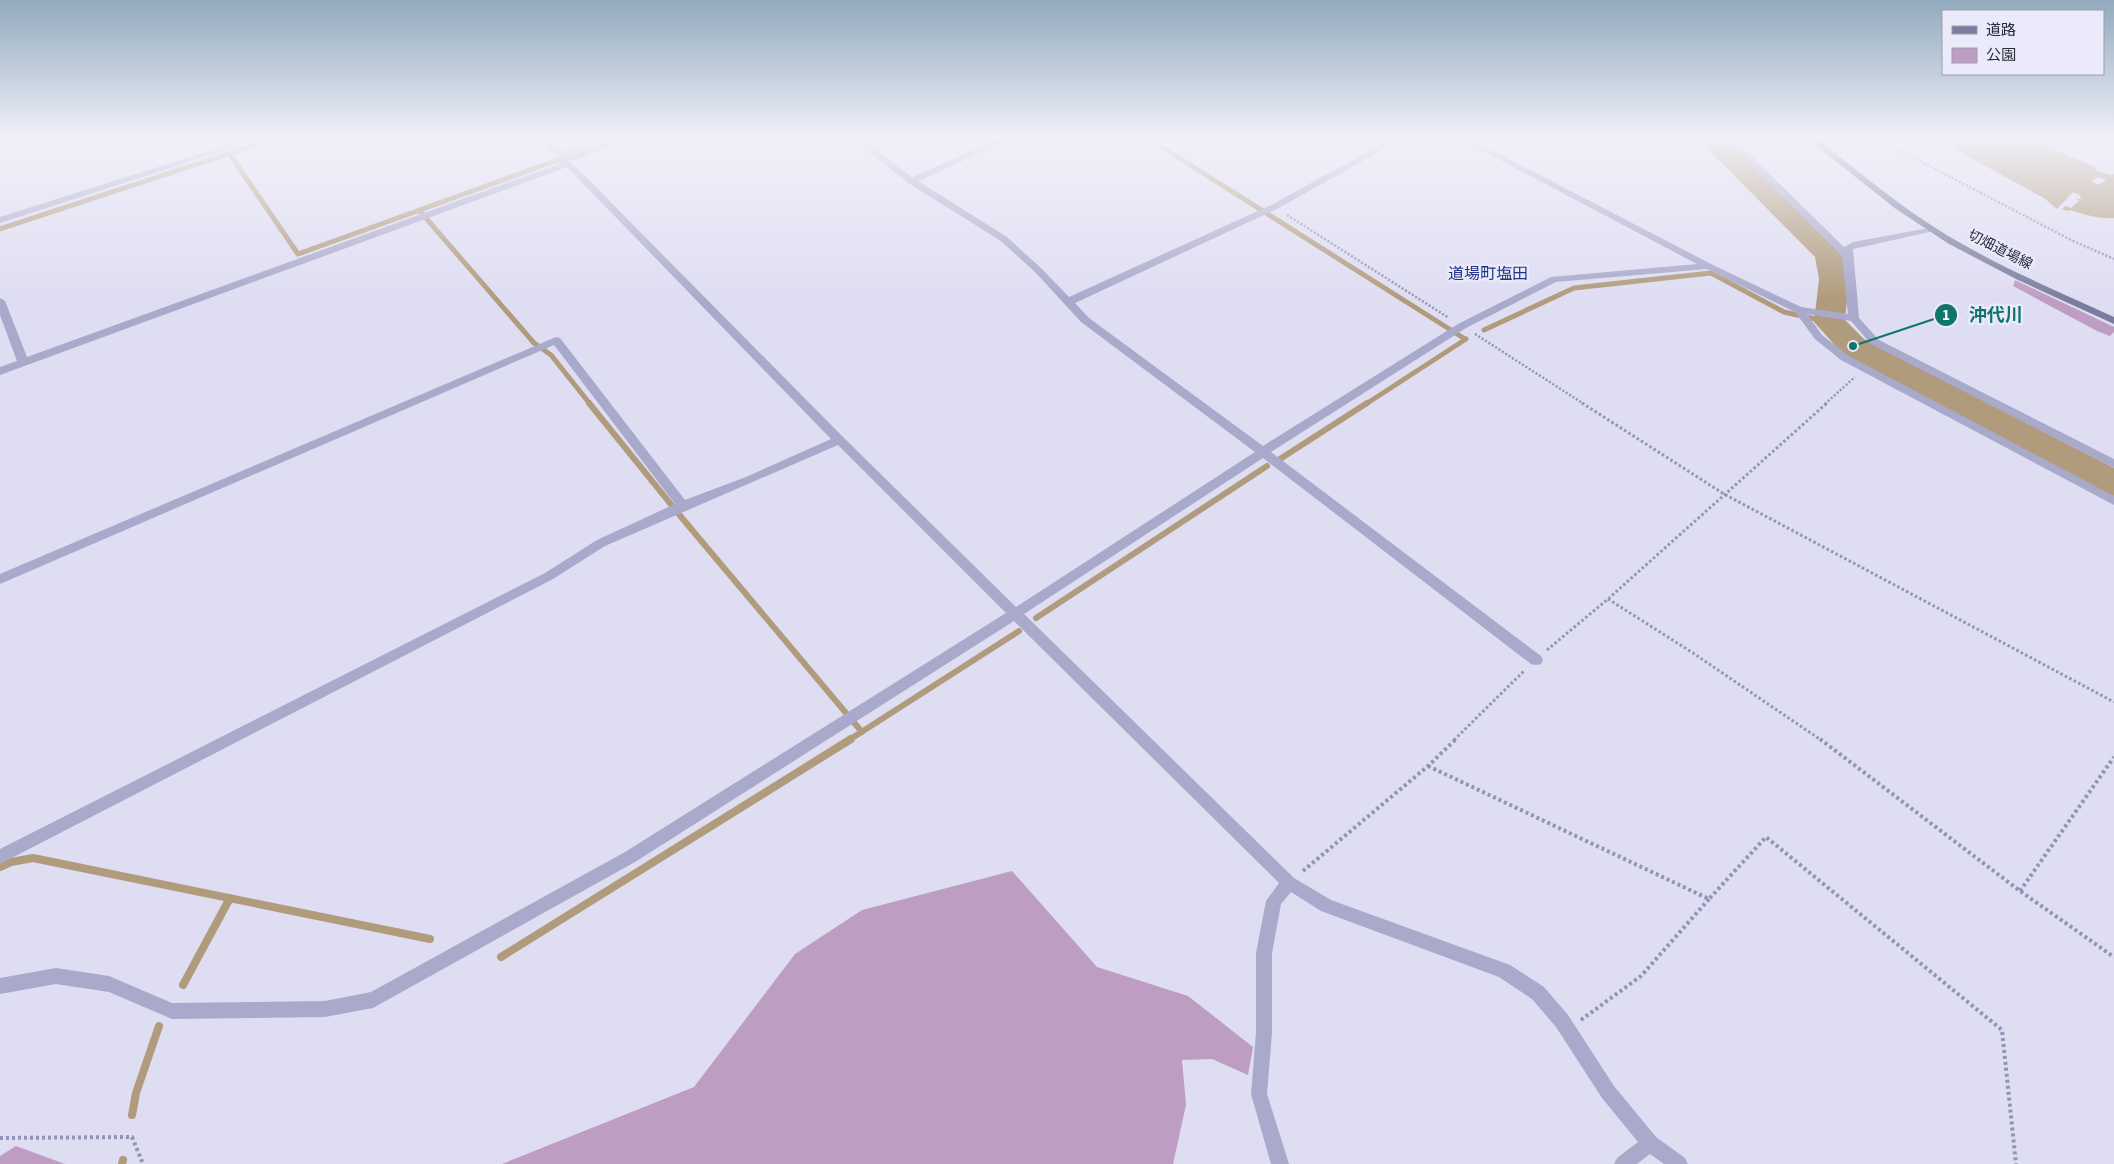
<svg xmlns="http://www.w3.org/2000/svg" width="2114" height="1164" font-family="'Source Sans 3','Noto Sans JP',sans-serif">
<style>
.green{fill:#be9dc2}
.water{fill:#b09b7c}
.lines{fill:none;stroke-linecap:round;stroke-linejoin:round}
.stream-far2{stroke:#b09b7c;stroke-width:5}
.stream-far1{stroke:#b09b7c;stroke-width:6}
.stream{stroke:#b09b7c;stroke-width:8}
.river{fill:#b09b7c;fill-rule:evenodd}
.path-far2{stroke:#9393b7;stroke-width:2.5;stroke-dasharray:2 2;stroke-linecap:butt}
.path-far1{stroke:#9393b7;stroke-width:3;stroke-dasharray:2.5 2.5;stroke-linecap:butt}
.path{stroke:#9393b7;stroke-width:4;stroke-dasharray:3 3;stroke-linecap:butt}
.minor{fill:#a9a9cb;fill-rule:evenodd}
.secondary{fill:#7a7d9f;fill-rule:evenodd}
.labels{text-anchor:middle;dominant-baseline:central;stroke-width:5;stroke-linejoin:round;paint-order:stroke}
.far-street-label{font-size:14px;fill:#292b38;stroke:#ebeafa}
.far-quarter-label{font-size:16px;fill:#213687;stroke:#ebeafa}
.leader{fill:none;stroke:#0f766e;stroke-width:2}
.callout-dot{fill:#0f766e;stroke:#ebeafa;stroke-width:2}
.mark-label{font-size:15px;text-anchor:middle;font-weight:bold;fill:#fff}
.callout-label{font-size:18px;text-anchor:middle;font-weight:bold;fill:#0f766e;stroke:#ebeafa;stroke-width:5;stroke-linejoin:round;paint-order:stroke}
</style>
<rect width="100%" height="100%" fill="#dfddf2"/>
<path class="green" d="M2015 280 2114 327V332L2110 336 2097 331 2013 286Z
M1012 871 1097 967 1188 996 1253 1047 1248 1075 1212 1059 1182 1060 1186 1105 1173 1164H502L694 1087 795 954 862 910Z
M16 1146 65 1164H0V1156Z"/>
<path class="water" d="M1932 137H2029L2070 157 2094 166 2096 170 2110 175 2114 174V218C2099 219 2085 215 2071 210L2067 211 2062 209 2065 206 2071 208 2079 201 2076 199H2082L2080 197 2082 194H2088L2087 192 2106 180 2098 177 2073 192 2057 209 2044 198Z"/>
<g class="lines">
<path class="stream-far2" d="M1146 137 1465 339
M229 153 298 254 555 161 578 156 626 137
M419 210 534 343 551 355 590 404
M0 229 279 137
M1484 330 1574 288 1711 273 1784 312 1829 322
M1366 404 1466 339"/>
<path class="stream-far1" d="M589 403 682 518 862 732
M1280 459 1367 403
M1036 618 1267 466
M849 740 1019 631"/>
<path class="stream" d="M0 867 11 862 33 858 430 939
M501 957 851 739
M183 985 230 898
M132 1115 136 1093 159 1026
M122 1164 123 1160"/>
<path class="river" d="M1696 137H1724L1839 249C1853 269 1847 296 1845 320L1864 339 2114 468V496L2102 492 1842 353 1814 322 1819 279 1815 257Z
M1966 137H1999L2036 158 2114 191V209L2018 170 1970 143Z"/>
<path class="path-far2" d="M1874 137 2071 240 2114 259
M1287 215 1449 318
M1475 334 1584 404
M1825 404 1855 377"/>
<path class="path-far1" d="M1582 403 1724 494 2114 702
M1608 599 1693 653 1821 740
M1547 650 1608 599 1827 403
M1454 740 1524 671"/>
<path class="path" d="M1820 739 2020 891 2114 957
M1428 766 1709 899 1766 837 2002 1030 2016 1164
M1303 871 1428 766 1456 739
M2020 891 2114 757
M1581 1020 1641 976 1709 899
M0 1138 132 1137 143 1164"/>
<path class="minor" d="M253 137H267L0 223V217Z
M538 137H547L562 152 602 137H615L566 157 843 437 1016 607 1255 452 1081 322 1036 273 1001 241 908 183 850 137H860L912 177 1004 137H1016L918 181 1007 237 1042 269 1069 297 1271 205 1395 137H1406L1277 209 1075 303 1089 318 1263 446 1458 324 1551 277 1697 264 1456 137H1467L1711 264 1801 307 1848 314 1842 256 1723 137H1732L1844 247 1853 242 1934 227V231L1853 249 1859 318 1879 340 2114 459V468L1871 344 1851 321 1807 314 1822 335 1849 356 2114 496V505L1841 360 1815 339 1795 312 1707 269 1556 282 1466 328 1271 452 1541 656 1543 660 1541 664 1536 665 1531 664 1263 458 1024 614 1294 878 1331 900 1510 965 1544 987 1568 1015 1614 1086 1656 1137 1685 1158 1688 1164H1664L1650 1154 1637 1164H1614L1617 1158 1638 1142 1602 1098 1556 1027 1532 999 1499 977 1321 911 1291 892 1281 904 1272 953V1033L1267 1094 1289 1164H1271L1251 1094 1256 1033V953L1266 901 1279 883 1014 621 635 862 373 1008 325 1017 172 1019 109 992 56 984 0 994V978L56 968 109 976 172 1003 325 1001 371 992 625 852 1006 613 838 445 605 546 553 579 0 864V849L545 573 597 540 675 504 554 345 0 584V574L556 337 560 338 685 500 746 477 831 439 567 167 0 375V367L17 361 0 315V298L5 301 27 357 562 163Z"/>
<path class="secondary" d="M1805 137H1815C1854 168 1892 200 1934 227 1990 263 2053 289 2114 317V324L2018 280 1949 244 1896 209Z"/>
</g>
<linearGradient id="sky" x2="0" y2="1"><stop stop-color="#91aabd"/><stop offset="0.46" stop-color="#f1f0f9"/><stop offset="1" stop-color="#f1f0f9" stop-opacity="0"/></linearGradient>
<rect width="2114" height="300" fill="url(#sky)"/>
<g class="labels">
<g class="far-street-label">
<text transform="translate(2000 250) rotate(27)">切畑道場線</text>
</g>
<g class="far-quarter-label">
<text x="1488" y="274">道場町塩田</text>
</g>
</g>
<path class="leader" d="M1853 346L1946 315"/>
<g class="callout-dot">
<circle cx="1853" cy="346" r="5"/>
<circle cx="1946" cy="315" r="12"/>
</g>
<g class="mark-label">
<text x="1946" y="320">1</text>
</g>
<g class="callout-label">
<text x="1996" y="321">沖代川</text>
</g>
<rect x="1942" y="10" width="162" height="65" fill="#ebeafa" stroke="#9d9eac"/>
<rect x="1952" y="26" width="25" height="8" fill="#7a7d9f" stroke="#9d9eac"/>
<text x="1986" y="35" font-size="15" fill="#292b38">道路</text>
<rect x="1952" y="48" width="25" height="15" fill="#be9dc2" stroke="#9d9eac"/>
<text x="1986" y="60" font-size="15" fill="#292b38">公園</text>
</svg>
